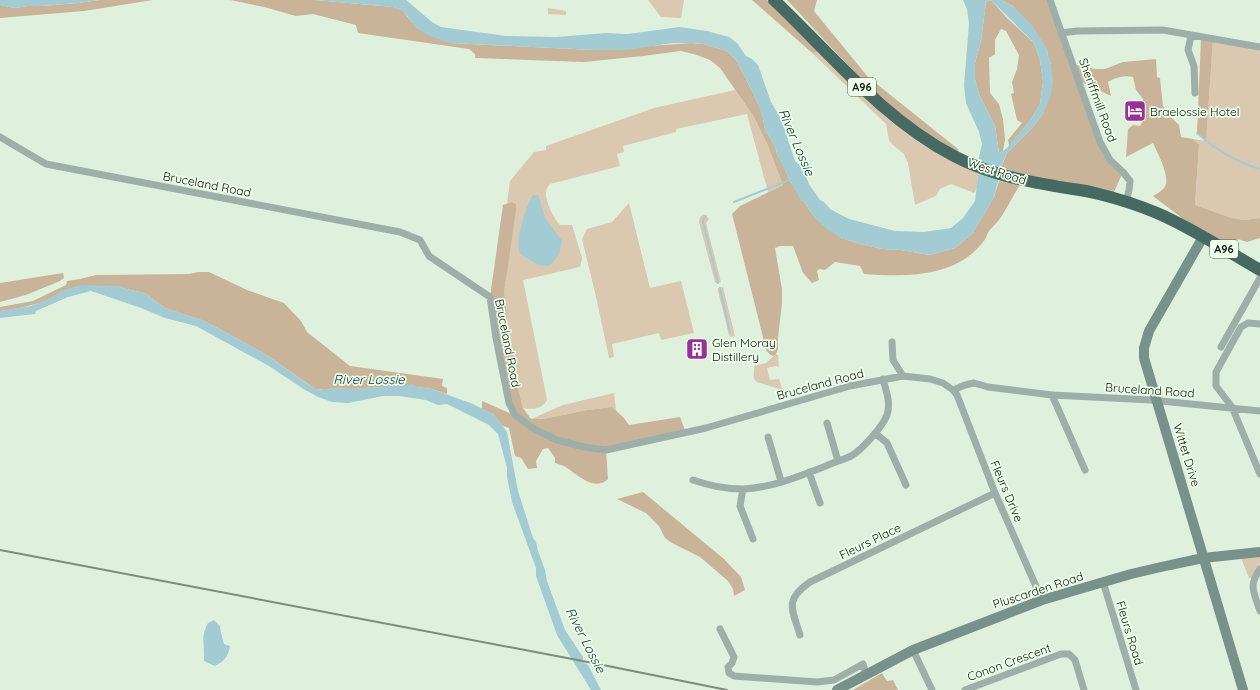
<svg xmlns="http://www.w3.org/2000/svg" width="1260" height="690" font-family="Quicksand,sans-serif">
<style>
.green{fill:#dac8b1}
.forest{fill:#c9b499}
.water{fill:#a2cbd3;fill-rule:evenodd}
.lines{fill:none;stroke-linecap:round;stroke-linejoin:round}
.stream{stroke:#a2cbd3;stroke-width:2}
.street{stroke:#9eafaa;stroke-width:7}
.secondary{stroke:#78918a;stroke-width:10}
.highway{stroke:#466a61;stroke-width:12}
.rail{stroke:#7d8a7c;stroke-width:2}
.labels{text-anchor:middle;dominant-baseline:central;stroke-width:3.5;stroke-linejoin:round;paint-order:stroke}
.shield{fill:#edffea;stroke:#525c51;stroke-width:1}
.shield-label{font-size:11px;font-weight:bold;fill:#101610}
.street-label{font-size:12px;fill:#101610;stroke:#edffea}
.poi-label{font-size:12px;fill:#101610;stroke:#edffea;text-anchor:start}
.water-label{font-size:13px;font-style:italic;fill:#083037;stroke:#edffea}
</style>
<rect width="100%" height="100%" fill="#dff1dd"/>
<path class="green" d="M648 0H684L681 18 661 17Z
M548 8 566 11V15L548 14Z
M1213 39 1260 47V218L1244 220 1232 218 1195 205 1199 146 1193 139 1206 141Z
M818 51C848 81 878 114 913 138 934 153 956 163 978 173L977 188 974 193 951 184 940 189 936 196 915 205 908 163 904 154 893 145 889 140 886 124 811 52 815 53Z
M735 90 754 117 768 146 783 185 768 192 747 114 676 129V132L623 146 624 152 617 154 620 166 550 184C548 187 546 189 546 192 545 201 554 219 560 225H572L582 258 580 267 523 280 547 400C542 409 533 410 523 408L518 388 514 383 513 355 508 342 506 303 504 293 506 279 511 202 507 203 510 181 534 152 546 150V146L654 108Z
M629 203 650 288 681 281 694 333 661 340 659 333 612 344 614 357 609 358 597 301 582 239 587 229 612 222Z
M704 214 709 219 706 223 721 282 717 284 715 282 699 222 700 217Z
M723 287 735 336 731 337 729 335 718 291V288Z
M776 354 778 355 779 367 776 366 767 368 770 380 779 379 782 388 785 391 757 382C751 377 755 372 754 366L766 363Z
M614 393 616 411 612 407 587 410 543 419H531L563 405Z
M1260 557V563L1252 578H1249L1241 558Z"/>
<path class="forest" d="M100 0H153L84 11 0 18V5L15 8 28 6H42L78 3Z
M230 0H315L393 7 402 10 417 28 450 43 594 50 691 43 703 44 727 51 736 60 753 93 762 113 765 129 776 149 777 155 781 161 790 181 815 218 841 238 864 245 883 249 901 250 930 255 955 248 973 233 994 197 999 181 1020 185C1013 195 1008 207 1001 217 998 222 993 226 989 231 987 234 986 239 983 242 956 278 904 277 864 274L860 266 835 262 825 270 819 269 817 271 819 280 812 283 803 273 793 246H780L775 248 782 289V303L778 338V349L776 354 773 356C765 352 763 346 763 337L732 214 740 206 783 185 768 146 754 117 720 68 710 60 697 55 681 51 643 56 584 62 475 58V54L469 49 358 33 356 25 313 14 296 16 264 7Z
M752 0H767L793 24 818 51 815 53 811 52Z
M787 0H817L814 11 868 77 958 149 959 153C948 146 936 140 925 132 873 97 830 45 787 0Z
M991 0 1006 17 1034 43 1040 60 1043 82 1040 104 1031 119 1009 146 1008 140 1022 123 1017 120 1011 94 1014 93 1012 82 1017 69 1019 55 1006 31 1001 29 995 40V54L989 58 990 93 999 104 1003 119 1005 140 1003 151 999 153 995 126 979 94 975 79V63L981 41 986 2Z
M1001 0H1050L1073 64 1095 69H1105L1123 62 1156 59 1157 77 1160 78 1163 106 1168 114 1179 125 1181 137 1193 139 1199 145 1195 205 1232 218 1244 220 1260 218V238L1247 242 1238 239 1234 245 1228 246 1195 228 1153 196C1157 194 1161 191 1164 188 1172 179 1157 152 1153 143L1126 157 1128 129 1133 125 1140 126 1143 120V99L1136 90 1133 77C1123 75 1117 77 1108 82L1111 96 1079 81 1100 142 1123 172 1114 192 1028 176 1001 168 1007 153 1031 129 1043 114 1045 107 1051 64 1048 57 1047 49 1013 6Z
M1201 38 1213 39 1206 142 1197 133Z
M511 202 516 204V210L504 293 506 303 508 342 513 355 514 383 518 388 523 408 531 419H543L587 410 612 407 624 418 629 425 680 417 685 430 606 450 608 479C594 493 576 473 564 466 561 465 558 464 555 463V458L548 448 543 449 536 461 537 468 528 469 521 458 515 456 509 428 503 426 493 414 482 409V401L514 415 490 297 503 205Z
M198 272H209L247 290 284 303 301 321 307 332 350 366 443 379 442 386 447 388V394L432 389 417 387H379L351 389 333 388 326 390 315 389 268 356 229 334 204 321 165 308 145 293 126 289 120 286 67 290C59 292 54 297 47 300 32 306 16 309 0 311V307L33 301 66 285 67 281 80 279 96 275 189 274Z
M63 273 64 278 60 281 26 295 0 302V283Z
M643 492 724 559 741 577 745 590 734 596 733 589 728 581 700 557 672 543 665 538 659 526 646 513 617 499Z
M882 673 887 681 893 680 898 690H853Z"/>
<path class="water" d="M0 0H100L78 3 42 6H28L15 8 0 5Z
M315 0H406L432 22 441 27 506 36 556 37 606 33 628 34 679 27 707 31 729 37 737 43 746 56 752 59 758 65 771 102 781 119 795 161 802 167 809 184 820 200 824 202 830 209 849 219 895 231 924 232 951 228 963 218 975 201 978 177 979 157 982 144 979 132 966 103 964 85 969 24 967 9 963 0H1001L1013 6 1032 25 1047 49 1048 57 1051 64 1053 81 1051 95 1043 114 1031 129 1007 153 1003 162 994 197 973 233 955 248 930 255 901 250 883 249 864 245 841 238 828 230 815 218 805 203 801 201 777 155 776 149 765 129 762 113 753 93 736 60 727 51 703 44 691 43H673L626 50H594L450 43C439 39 425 36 416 27 407 17 408 12 393 7ZM991 0 1034 43 1040 60 1043 82 1040 104 1031 119 1006 149 999 153 995 126 979 94 975 79V63L981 41 986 2Z
M533 195H538L546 219 562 241C561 251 555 267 544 266 539 266 534 262 530 260 527 258 522 256 520 253 514 244 527 203 533 195Z
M80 285 120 286 126 289 145 293 165 308 204 321 229 334 268 356 306 383 315 389 326 390 333 388 351 389 414 384 417 387 432 389 473 404 493 414 500 422 507 432 518 491 533 538 536 542 538 551 545 570 547 581 565 630 583 657V662L588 665 601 690H591L557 635 536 576V568L512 502 507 477V468L498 434 489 425 447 404 438 405 426 400 399 396H383L348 403 332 402 318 397 305 390 269 366 196 326 165 318 141 308 91 291 68 297 36 311 35 314 0 318V311L31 306 49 299 61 291Z
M214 620 220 626 221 633 224 644 230 646C228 656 225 661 215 666L204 661C205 644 200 638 208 623Z"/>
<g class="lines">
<path class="stream" d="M1197 133C1216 150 1236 162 1260 169
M734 202 792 179
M706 216 703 220V222L718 283
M720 288 730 333"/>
<path class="street" d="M1050 0 1100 142 1110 160 1123 172 1130 181 1129 190 1126 202
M1061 33 1077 31 1163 30 1260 47
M1191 36 1188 50 1194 66 1195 93
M0 137 46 164 400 232 420 240 429 256 490 297 496 338 509 403 515 415 534 429 557 440 584 447 606 450 706 428 850 386 903 376 930 379 943 383 953 390 957 395 995 493 1042 600
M1260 324 1248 323 1241 327 1216 372V386L1232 407 1260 474
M892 342 893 360 903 376
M1221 347 1260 278
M953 390 965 385 974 383 988 387 1052 395 1151 400 1260 411
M1052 395 1085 470
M827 423 838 461
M875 433 887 443 906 485
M768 437 781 481
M809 472 820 503
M693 480C710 486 725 489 743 489 771 488 800 476 826 466 834 462 843 460 851 456 862 450 883 426 887 415 891 402 886 391 883 379
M743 489 740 506 753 539
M1260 569C1248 586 1254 592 1260 611
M1103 582 1136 690
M720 629 734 657 732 663 728 667 729 673 734 676 817 682 834 680 863 664 866 674
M800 635C792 609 784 600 810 582L995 493
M913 650 932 690
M965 690 1061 654H1069L1075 660 1084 690"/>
<path class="secondary" d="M1203 237 1149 331 1144 348V358L1243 690
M837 690 913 650 1042 600 1131 574 1161 567 1203 558 1260 552"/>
<path class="highway" d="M774 0C831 54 883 119 954 156 986 173 1020 180 1055 186 1069 189 1085 190 1099 194 1119 199 1138 205 1157 213 1192 228 1227 251 1260 270"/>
<path class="rail" d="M0 550 593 663 727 690"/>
</g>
<defs>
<g id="hotel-square" transform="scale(1.15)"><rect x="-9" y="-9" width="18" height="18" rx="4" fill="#983195" stroke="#edffea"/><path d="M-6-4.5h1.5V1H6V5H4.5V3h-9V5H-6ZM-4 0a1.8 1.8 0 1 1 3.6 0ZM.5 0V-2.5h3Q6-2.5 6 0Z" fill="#fff"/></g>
<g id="building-square" transform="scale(1.15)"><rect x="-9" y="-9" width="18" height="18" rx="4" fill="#983195" stroke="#edffea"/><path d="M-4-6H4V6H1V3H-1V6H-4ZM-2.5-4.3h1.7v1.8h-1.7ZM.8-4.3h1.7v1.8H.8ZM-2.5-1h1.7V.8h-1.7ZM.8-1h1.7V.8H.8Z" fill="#fff"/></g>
</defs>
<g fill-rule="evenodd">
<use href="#hotel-square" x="1135" y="111"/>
<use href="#building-square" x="697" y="349"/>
</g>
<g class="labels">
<g class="shield">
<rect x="848" y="78" width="28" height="18" rx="3"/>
<rect x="1210" y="240" width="28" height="18" rx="3"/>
</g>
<g class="shield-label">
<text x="862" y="87">A96</text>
<text x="1224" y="249">A96</text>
</g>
<g class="street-label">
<text transform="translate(1098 100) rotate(70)">Sheriffmill Road</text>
<text transform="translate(997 171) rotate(18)">West Road</text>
<text transform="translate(207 184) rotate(11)">Bruceland Road</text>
<text transform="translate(508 343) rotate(79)">Bruceland Road</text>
<text transform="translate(820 384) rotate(-15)">Bruceland Road</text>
<text transform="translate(1150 390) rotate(4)">Bruceland Road</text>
<text transform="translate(1187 455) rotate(73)">Wittet Drive</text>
<text transform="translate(1007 491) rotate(67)">Fleurs Drive</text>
<text transform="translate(870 541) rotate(-26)">Fleurs Place</text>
<text transform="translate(1038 590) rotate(-18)">Pluscarden Road</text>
<text transform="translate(1130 633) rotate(73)">Fleurs Road</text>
<text transform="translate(1009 662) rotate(-20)">Conon Crescent</text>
</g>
<g class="poi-label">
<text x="1150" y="111">Braelossie Hotel</text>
<text x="712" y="342">Glen Moray<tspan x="712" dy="14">Distillery</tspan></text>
</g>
<g class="water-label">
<text transform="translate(797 142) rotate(67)">River Lossie</text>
<text x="369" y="379">River Lossie</text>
<text transform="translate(586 640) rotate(63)">River Lossie</text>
</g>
</g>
</svg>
